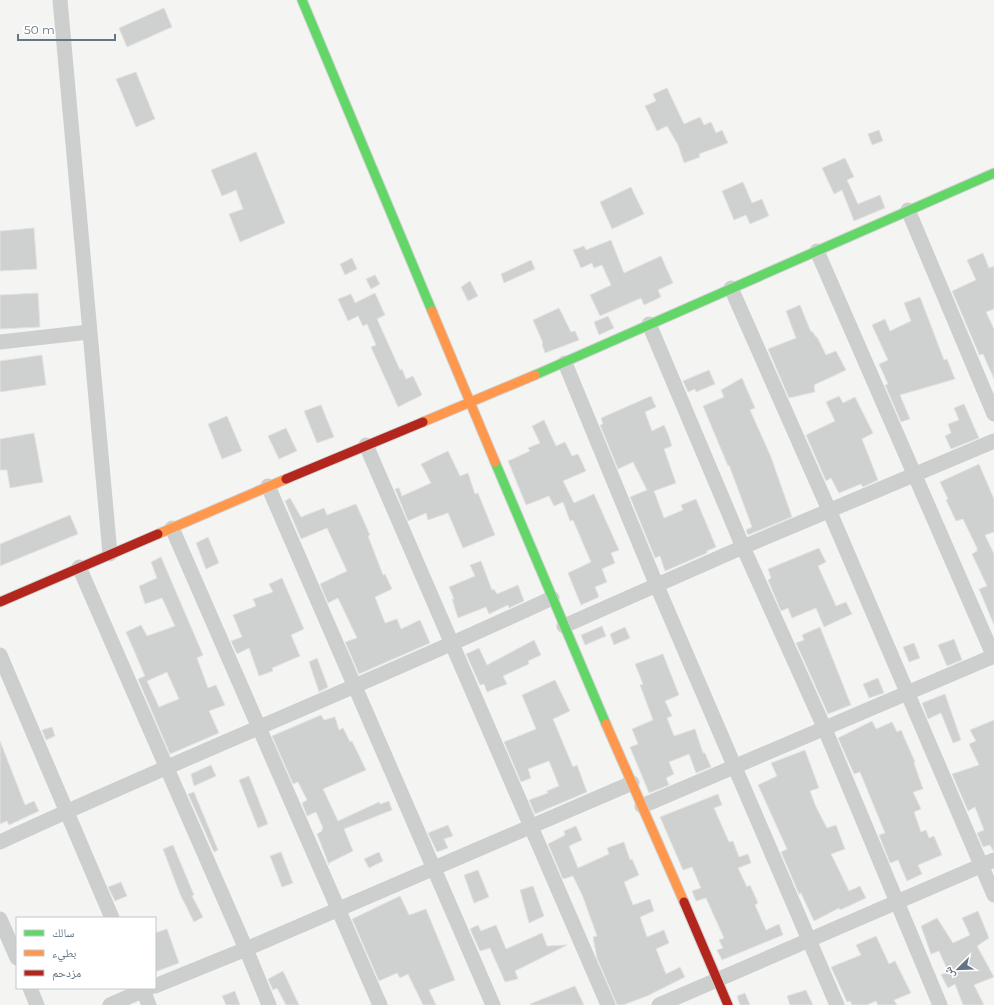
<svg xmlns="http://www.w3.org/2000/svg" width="994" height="1005" font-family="Montserrat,'Noto Naskh Arabic',sans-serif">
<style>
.building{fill:#cfd0d0;stroke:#e3e3e2;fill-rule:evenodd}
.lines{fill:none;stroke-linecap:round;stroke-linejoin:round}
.fast-casing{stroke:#d0d2d2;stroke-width:11}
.slow-casing{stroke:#d0d2d2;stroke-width:11}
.jam-casing{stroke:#d0d2d2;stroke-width:11}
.street{stroke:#cdcfcf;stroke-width:15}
.fast{stroke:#63d668;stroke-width:9}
.slow{stroke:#ff974d;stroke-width:9}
.jam{stroke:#b3261e;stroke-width:9}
</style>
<rect width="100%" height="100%" fill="#f4f4f2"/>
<path class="building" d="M164 8 172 27 127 47 119 28Z
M136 72 155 119 136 127 116 79Z
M667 88 684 124 700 117 704 125 711 122 716 133 722 130 728 143 699 154 700 157 684 163 678 145 667 126 657 131 645 106 656 101 653 94Z
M879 130 883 141 872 145 868 134Z
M256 152 285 223 240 242 229 214 243 209 236 190 222 196 211 170Z
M845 158 854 177 847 180 858 204 880 195 885 208 854 221 842 190 834 194 822 168Z
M743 182 752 203 762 199 769 216 750 224 746 215 734 220 722 191Z
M631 187 644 214 612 229 600 202Z
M34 228 37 269 0 271V231Z
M611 240 624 273 661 256 673 283 658 290 661 297 644 305 641 298 600 316 590 295 611 285 602 265 594 268 592 263 581 268 573 250 584 246 586 250Z
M983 253 989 268 994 266V309L986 312 994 329V379L983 354 979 355 978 352 952 291 976 280 967 260Z
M352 258 357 269 345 275 340 264Z
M531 260 535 269 504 283 501 274Z
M375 275 380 284 371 289 366 279Z
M470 281 478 296 468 301 461 287Z
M38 293 40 327 0 329V295Z
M375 293 385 315 377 319 400 370 402 369 406 379 413 376 422 395 398 407 371 347 376 345 367 324 363 326 358 316 348 321 338 299 351 294 355 303Z
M920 297 944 360 947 359 955 379 900 395 910 419 901 422 885 385 888 384 879 364 888 360 872 325 885 319 890 331 911 321 904 303Z
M800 305 811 332 812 331 816 337H817L826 355 836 351 846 370 814 385 815 392 789 398 768 349 796 338 786 311Z
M559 308 571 332 575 331 579 340 545 353 542 344 543 343 533 320Z
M608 316 614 328 599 335 594 322Z
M42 355 46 385 0 392V361Z
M709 370 715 384 696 392 695 389 688 392 683 381Z
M742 378 755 408 750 410 771 457 792 517 748 535 746 530 752 527 729 465 728 466 703 406 724 397 721 390Z
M651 396 656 407 645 412 652 431 664 425 668 434 672 446 664 449 676 483 654 491 664 518 683 510 681 505 696 499 716 547 707 551V553L665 571 660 556 655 558 630 497 647 490 633 462 618 469 600 425 603 424 601 418Z
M839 396 843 403 855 397 873 433 862 439 878 480 863 487 861 484 839 493 831 478 826 481 806 435 835 421 826 402Z
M964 404 979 438 951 449 945 436 951 433 948 424 959 420 954 408Z
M321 405 334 437 317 443 304 411Z
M227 416 242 451 222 459 208 424Z
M544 420 556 446 565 442 572 456 578 454 586 471 563 481 574 503 594 494 619 550 611 553 615 563 602 569 607 582 595 587 599 597 581 605 568 573 591 562 573 520 570 521 563 502 554 506 549 496 526 505 508 461 530 451 528 448 540 443 532 426Z
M286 428 297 451 279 459 268 436Z
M34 433 43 482 10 488 7 470H0V439Z
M448 451 460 476 468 473 475 494 478 493 495 535 463 548 448 513 428 520 426 513 408 521 395 489 399 488 402 496 431 483 421 464Z
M979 464 994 499V532L985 535 994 554V625L979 589 987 586 972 554 977 551V548L963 519 956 521 946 500 948 499 940 482Z
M290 498 301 517 324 508 327 515 356 504 370 535 368 536 383 575 385 574 392 589 375 597 385 623 397 619 401 629 420 620 430 643 359 674 345 642 357 638 338 598 328 603 320 584 347 571 327 528 301 539 285 501Z
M70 515 78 534 0 566V544Z
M208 537 219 563 206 569 196 543Z
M819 548 826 562 818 566 836 606 846 602 852 614 824 627 816 608 792 618 788 608 781 611 768 580 771 578 768 569Z
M161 557 203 655 197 658 208 688 216 685 225 705 209 711 219 733 170 754 138 679 145 676 126 632 141 625 147 636 175 626 162 598 145 604 139 586 157 578 151 562ZM167 672 179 699 159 707 147 681Z
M481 561 492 590 494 589 497 594 518 585 524 601 509 608 508 605 489 614 486 607 458 618 452 599H454L449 587 475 576 470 565Z
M282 578 304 629 291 635 300 656 272 668 273 671 259 676 249 648 237 654 231 641 242 637 233 615 256 606 253 599 273 592 269 584Z
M602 626 606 636 585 645 581 635Z
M625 627 630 638 614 645 610 634Z
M820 627 851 705 828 714 796 643 804 640 802 635Z
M954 639 962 660 947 666 938 645Z
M534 640 541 655 528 661 529 664 503 676 507 684 487 692 484 684 480 685 466 654 479 648 487 665Z
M914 643 920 658 909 662 903 647Z
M663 654 679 695 665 701 672 716 667 718 674 736 695 729 703 753H705L711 767 696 773 689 754 669 762 674 774 666 778 669 785 649 793 630 747 638 744 632 729 653 720 640 685 643 684 635 664Z
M317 658 328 687 319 692 309 662Z
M878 678 884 693 869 698 863 684Z
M555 680 570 711 553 719 573 767 577 765 587 792 535 814 529 800 548 793 547 791 559 786 549 761 528 769 531 778 521 782 504 742 536 729 522 695Z
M945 694 961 740 953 743 941 713 928 719 922 703Z
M321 715 324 720 335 717 339 730 343 728 350 742 352 741 366 770 323 789 338 821 379 802 380 804 389 801 392 810 344 829 353 851 329 863V865L317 834 322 831V829L323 828 316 812 307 816 302 803 307 800 298 782 293 784 272 736Z
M994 720V851H993L990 845 983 847 977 833 984 830 975 807 968 811 952 774 979 765 969 744 976 741 970 730Z
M872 721 876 729 892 722 897 732 901 730 915 762 914 763 923 789 913 792 921 809 914 812 921 832 926 830 929 838 934 836 942 855 918 865 922 874 907 881 898 860 890 863 879 835 885 833 860 772 854 774 838 738Z
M52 727 55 736 46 740 42 730Z
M0 741 25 805 34 801 39 811 9 825 7 821 0 824Z
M805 750 819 788 810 791 816 807 827 828 836 825 845 849 831 854 849 891 860 886 866 898 840 910 839 908 814 921 801 893 799 894 781 852 787 849 758 785 777 776 771 763Z
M211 765 216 776 194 786 191 774Z
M249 776 268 824 258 828 239 780Z
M194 792 218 850 214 852 188 794Z
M718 794 722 805 714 808 729 842 733 841 739 857 748 854 751 863 738 868 747 887 750 885 758 903 755 905 766 930 779 924 783 935 722 960 717 950 723 948 719 940 724 938 706 898 696 901 692 891 701 888 692 867 683 870 660 817Z
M448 825 453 836 444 839 448 848 437 852 428 833Z
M576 826 582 840 569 846 578 868 609 854 607 848 624 842 630 860 632 859 639 875 624 882 633 905 650 899 654 911 640 917 647 937 664 930 669 943 656 949 666 974 680 967 685 977 647 996 623 1005H617L597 958 593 937 597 936 583 897 573 876 563 879 548 844 565 835 564 831Z
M173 845 194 895 192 896 203 917 194 922 180 894 163 849Z
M281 852 293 883 282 887 270 856Z
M379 852 383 861 369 868 364 859Z
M478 870 489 897 474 903 464 875Z
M121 882 127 896 115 901 108 887Z
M533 886 544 916 529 923 520 890Z
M400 896 409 915 426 909 455 980 429 990 436 1005H423L408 974 400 978 397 973 379 981 352 919Z
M978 911 989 938 977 946 994 977 974 985 984 1005H963L955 984 948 988 941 975 948 971 939 951 931 954 921 926 937 918 953 943 970 935 962 918Z
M478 925 481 931 496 925 506 949 542 933 547 946 567 945 515 971 518 979 505 982 490 948 480 951 470 929Z
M167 929 179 963 155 972V933Z
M876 936 889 964 895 961 911 993 894 1000 897 1005H878L876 1001 867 1005H852L850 1001 847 1002 831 967 861 955 856 945Z
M283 971 299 1005H286L277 988 273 990 268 979Z
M575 986 584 1005H530V1004Z
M806 990 813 1005H790L787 996Z
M235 991 240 1005H226L222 996Z
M745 993 750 1005H740L737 996Z"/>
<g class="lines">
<g class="fast-casing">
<path id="fast" d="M302 0 432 311
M535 375 994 173
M495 462 606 724"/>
</g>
<g class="slow-casing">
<path id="slow" d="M432 311 495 462
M423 422 535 375
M158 534 286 479
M606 724 684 902"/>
</g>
<g class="jam-casing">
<path id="jam" d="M286 479 423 422
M0 602 158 534
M684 902 728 1005"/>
</g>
<path class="street" d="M60 0 110 554
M908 210 994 414
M817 251 994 657
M731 288 829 510 994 895
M649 324 743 547 824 727 940 1005
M0 342 89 332
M565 363 657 586 837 1005
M366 445 608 1005
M268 486 493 1005
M172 528 380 1005
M79 567 246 949 269 1005
M564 626 743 547 994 441
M0 655 112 918
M642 806 994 656
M0 842C183 757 370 683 552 598
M0 919 17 958
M155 986 246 949 632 783
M30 988 37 1005
M142 988 149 1005
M110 1005 149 988
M659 1005 994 860"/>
<use href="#fast" class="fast"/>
<use href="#slow" class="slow"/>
<use href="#jam" class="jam"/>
</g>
<rect x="16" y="917" width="140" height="72" fill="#ffffff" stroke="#c0c8ce"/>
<rect x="24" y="930" width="20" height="6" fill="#63d668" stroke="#c0c8ce"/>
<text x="52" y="937" font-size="12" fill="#627684">سالك</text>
<rect x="24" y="950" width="20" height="6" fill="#ff974d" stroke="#c0c8ce"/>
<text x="52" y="957" font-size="12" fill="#627684">بطيء</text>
<rect x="24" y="970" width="20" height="6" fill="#b3261e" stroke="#c0c8ce"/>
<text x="52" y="977" font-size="12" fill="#627684">مزدحم</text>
<g transform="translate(958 969) rotate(247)" stroke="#ffffff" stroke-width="3" paint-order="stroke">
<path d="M0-3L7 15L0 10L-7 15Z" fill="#627684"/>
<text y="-6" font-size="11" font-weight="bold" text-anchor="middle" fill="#627684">ش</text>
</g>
<path d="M18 34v6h97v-6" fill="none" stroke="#627684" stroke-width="2"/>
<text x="24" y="34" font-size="12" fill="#627684" stroke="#ffffff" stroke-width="3" paint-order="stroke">50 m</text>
</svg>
